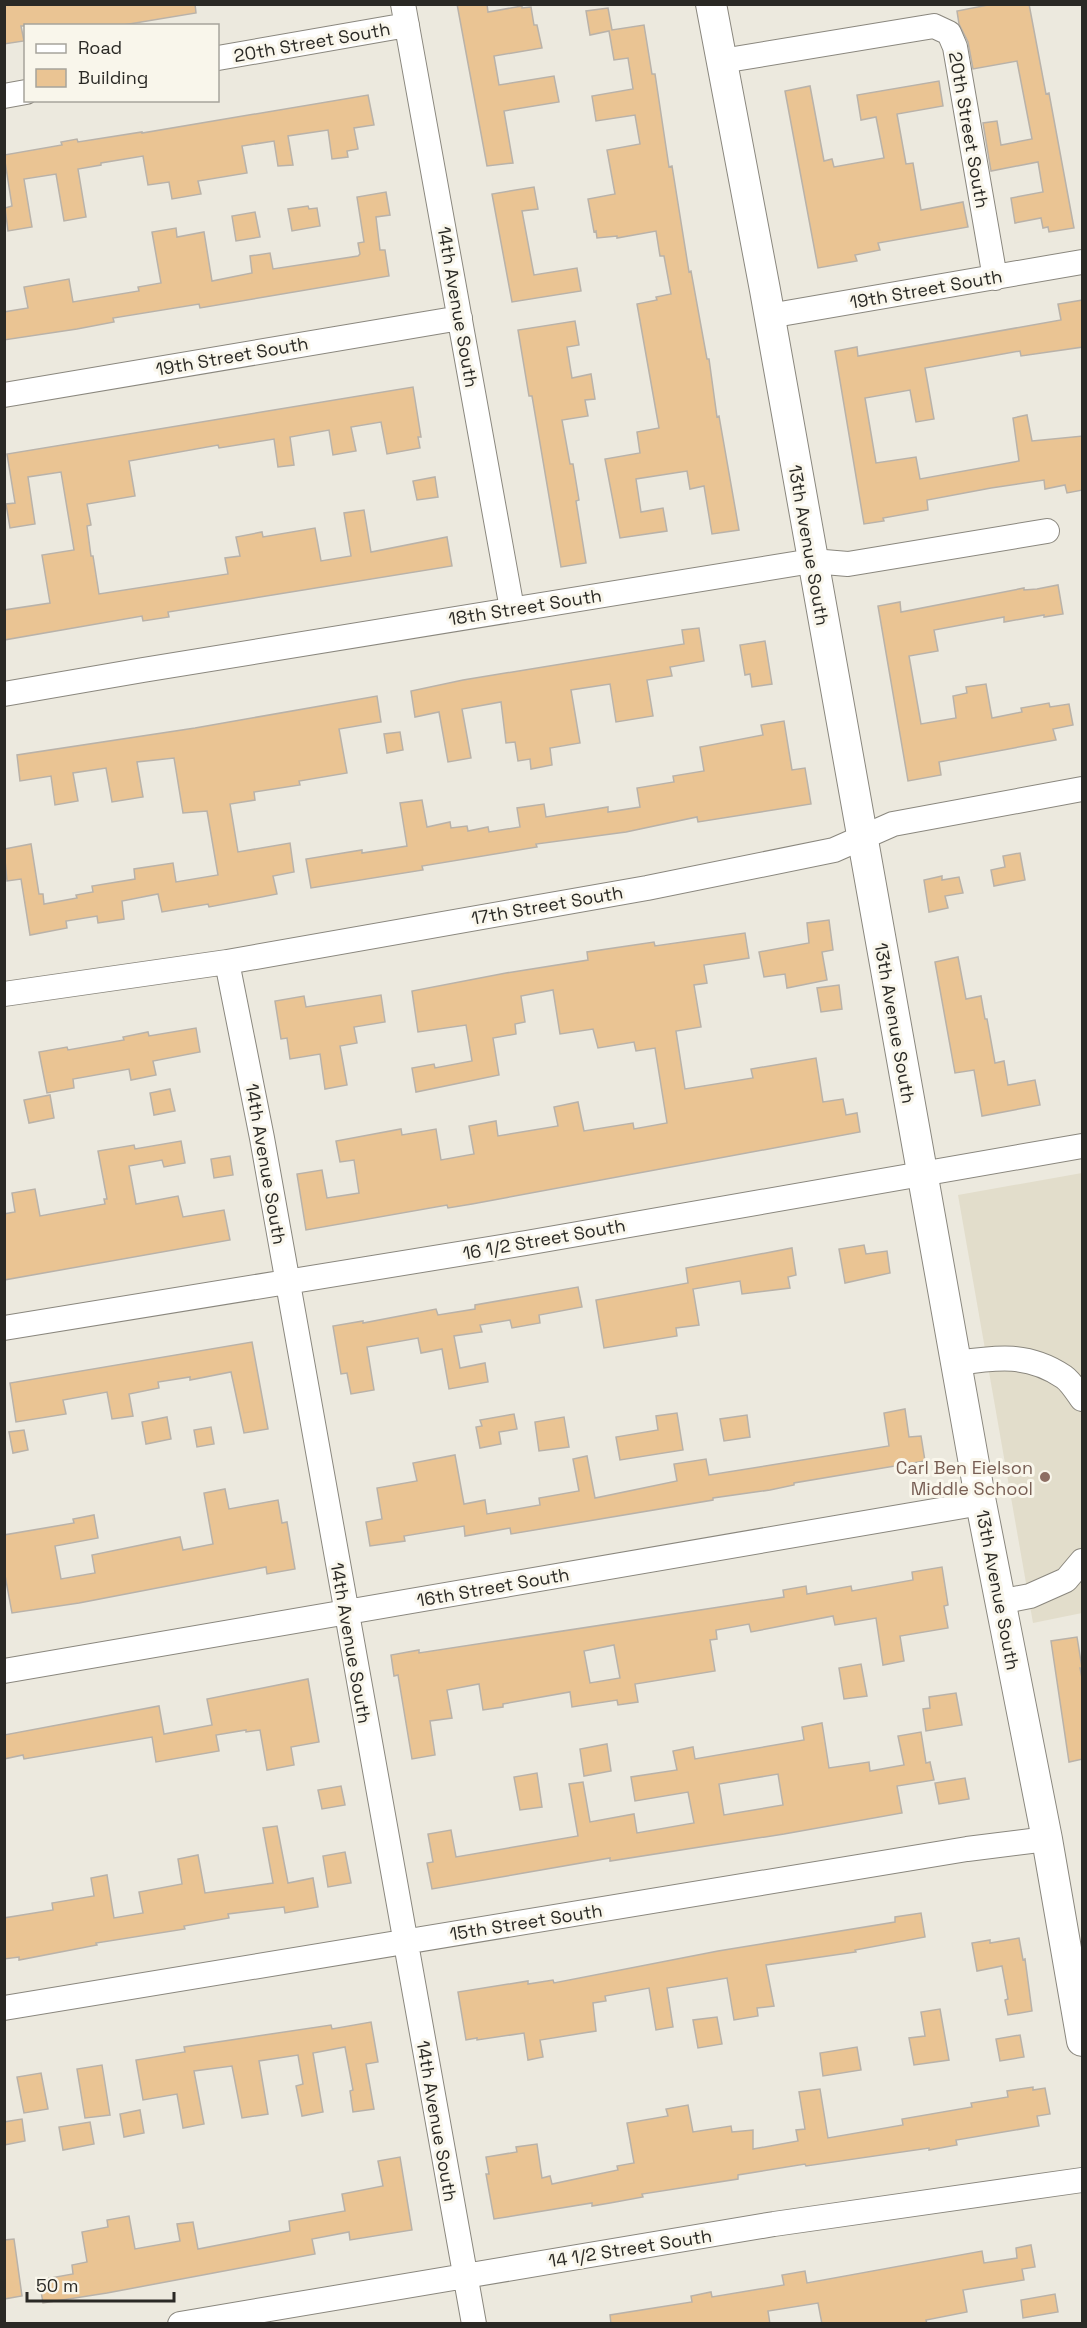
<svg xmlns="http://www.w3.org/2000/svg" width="1087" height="2328" font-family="'Space Grotesk',sans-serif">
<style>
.built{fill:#e2ddcb}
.building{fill:#eac493;stroke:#b9b2a9;stroke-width:1.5;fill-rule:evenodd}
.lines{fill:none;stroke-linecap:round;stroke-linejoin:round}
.minor-casing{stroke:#8a877e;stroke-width:26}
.major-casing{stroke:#8a877e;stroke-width:32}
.minor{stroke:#fff;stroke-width:24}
.major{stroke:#fff;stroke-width:30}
.education-dot{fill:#8d6e63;stroke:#f9f6eb;stroke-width:2}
.labels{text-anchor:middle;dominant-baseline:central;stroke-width:6;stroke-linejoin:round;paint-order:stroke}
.street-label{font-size:18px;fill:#2a2925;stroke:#f9f6eb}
.education-label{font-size:18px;fill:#785e54;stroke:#f9f6eb;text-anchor:end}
</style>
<rect width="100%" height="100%" fill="#ece9de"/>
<path class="built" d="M1082 1173V1613L1033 1623 958 1195Z"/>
<path class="building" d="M4 4H195L196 13 117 26H21L24 41 4 44Z
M457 4H487L488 12 522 6V8L531 7 534 25H537L542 48 494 56 499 85 554 76 559 102 504 111 513 163 487 166Z
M993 4H1029L1046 94 1049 93 1074 228 1049 232 1048 227 1043 228 1041 218 1015 223 1011 198 1043 192 1038 162 991 171 983 123 997 121 1001 145 1032 139 1017 61 973 69 968 42 959 24 957 11Z
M608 8 612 30 644 25 652 74H655L669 167 672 166 689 272 691 271 707 359H709L717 417 719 416 739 530 712 534 704 486 690 489 687 471 636 479 641 512 663 508 667 531 620 538 605 459 640 453 637 432 659 428 637 304 657 300 656 297 671 294 664 256H660L656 231 617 238V236L597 238 596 231 594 232 588 199 615 194 607 150 640 144 635 115 596 121 592 96 633 89 628 58 614 60 609 31 590 35 586 11Z
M939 81 943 106 897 114 906 164 913 163 921 210 963 202 968 227 878 243 880 250 855 255 857 261 818 268 785 91 810 86 824 161 832 159 834 167 884 158 876 117 861 120 857 95Z
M368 95 374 125 354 128 358 149 347 151 348 157 332 159 328 130 288 136 293 165 278 166 274 141 242 146 247 173 198 181 201 194 172 199 169 182 148 185 143 156 101 163V165L78 169 86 217 64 221 56 174 24 179 32 227 8 231 5 208 12 206 4 155 62 145 61 142 77 139 78 142 142 132V133Z
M534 187 538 209 522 211 534 275 577 268 581 291 512 302 492 194Z
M386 192 390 215 376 217 380 250H385L389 276 200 308 199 304 113 318 114 322 77 329 4 340V312L28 308 24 287 69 279 73 302 139 291 138 287 161 283 152 232 176 228 177 237 204 232 212 281 252 273 250 256 270 253 273 269 358 256 360 254 358 243 364 242 357 197Z
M308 206 309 209 317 208 320 226 292 231 288 209Z
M255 212 260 237 236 241 232 216Z
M1083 300V347L1021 356 1020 351 925 368 934 419 916 422 910 390 865 398 876 463 916 457 920 479 1019 461 1013 418 1027 415 1032 441 1083 436V490L1067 493 1065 485 1045 489 1044 480 991 488 927 500 928 510 883 518 884 521 864 524 835 351 857 347 858 356 1061 320 1058 304Z
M575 321 579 345 567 347 572 378 591 374 595 399 585 400 588 416 562 420 570 464H573L579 500 576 501 586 563 561 567 532 396H529L518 330Z
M413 387 421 437H418L420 448 387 454 381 422 351 427 356 451 333 455 329 430 290 437 294 465 278 467 274 439 219 448 218 445 129 461 135 496 87 504 91 525 87 526 91 556H93L99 594 228 574 225 558 240 556 236 537 262 532 263 537 315 528 321 561 351 556 344 513 364 510 371 552 447 537 452 566 168 612 169 617 143 621 142 616 4 640V610L50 603 42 555 74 550 61 472 28 477 35 524 10 528 6 504 15 503 7 454Z
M435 477 438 497 417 500 413 481Z
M1058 585 1063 614 1044 617V615L1004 622V617L934 630 938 651 909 656 921 724 956 718 953 696 967 693 966 687 986 684 992 718 1022 712 1021 708 1049 703 1050 707 1069 704 1073 725 1053 729 1056 740 939 762 941 775 908 781 878 606 900 602 901 612 1024 588V590L1037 589Z
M699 628 704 661 670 667 672 676 647 680 653 716 616 722 610 684 571 690 580 743 550 748 552 765 531 769 530 759 518 761 515 742 506 743 501 702 462 709 471 758 448 762 439 712 415 717 411 691 463 680 684 644 682 630Z
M765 641 772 684 752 687 750 674 745 675 740 645Z
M377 696 381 722 339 729 347 773 299 781 300 785 254 792 255 800 230 804 238 852 290 843 294 872 273 876 277 894 209 907 208 904 162 912 158 894 122 901 124 919 98 923 97 916 66 921 67 928 30 935 21 879 7 881 4 849 31 844 39 894H43L44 904 77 898 76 895 93 892 92 886 135 879 134 869 173 863 176 882 218 875 207 811 183 813 174 758 137 762 143 797 112 802 106 768 73 773 78 801 55 805 51 776 20 781 17 755 195 728Z
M784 721 792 770 805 768 811 804 698 822 697 817 626 832 536 844 537 847 422 866 423 870 311 888 306 859 362 850V853L407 846 400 803 422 800 427 827 450 822 451 828 467 826 468 831 488 827 489 832 520 827 517 808 544 804 546 817 608 807V812L640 807 637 788 674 782 673 776 704 771 700 747 763 735 761 725Z
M400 732 403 750 387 753 384 734Z
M1020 853 1025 880 994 886 991 870 1005 867 1003 856Z
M942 876V880L959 877 963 893 945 896 948 908 929 912 924 880Z
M829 920 833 950 822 952 827 980 787 988 785 974 764 977 759 952 809 943 807 923Z
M745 933 749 958 704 965 707 983 694 985 701 1027 676 1031 685 1089 753 1078 751 1069 816 1058 823 1102 843 1099 846 1115 857 1113 860 1132 472 1204 448 1208 447 1205 306 1230 297 1174 322 1170 327 1198 359 1193 354 1160 340 1162 336 1141 401 1129 402 1135 436 1129 441 1160 474 1154 469 1126 496 1121 498 1136 558 1126 554 1107 578 1102 584 1131 633 1123 634 1129 667 1123 655 1048 636 1051 634 1042 598 1048 593 1029 560 1034 553 990 521 996 525 1022 515 1024 516 1034 493 1038 499 1075 416 1092 412 1068 434 1064 435 1068 472 1061 466 1025 418 1032 412 991 506 973 588 960 587 952 654 942 655 946Z
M958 957 966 999 981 996 985 1019H987L995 1063 1004 1061 1008 1085 1035 1080 1040 1105 982 1116 974 1070 955 1073 935 962Z
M839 985 842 1009 821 1012 817 988Z
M381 995 385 1022 354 1027 357 1043 340 1046 347 1085 325 1089 320 1054 290 1059 287 1038 281 1039 275 1001 304 996 306 1007Z
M196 1028 200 1052 153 1061 156 1075 131 1080 129 1069 73 1079 74 1088 47 1093 39 1052 67 1047 68 1050 124 1040 123 1037 148 1032 149 1036Z
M170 1089 175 1111 154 1115 150 1093Z
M50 1095 54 1118 29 1123 24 1100Z
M181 1141 185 1163 164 1167 162 1160 129 1166 136 1204 178 1196 183 1217 224 1210 230 1240 4 1280V1214L15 1212 12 1193 35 1189 40 1216 105 1204 104 1199H107L98 1151 134 1145 135 1149Z
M230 1156 233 1175 214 1178 211 1159Z
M864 1245 866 1254 887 1251 890 1273 845 1283 839 1249Z
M792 1248 796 1275 788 1277 790 1288 742 1294 740 1281 693 1289 699 1325 676 1328 677 1336 604 1348 596 1300 688 1283 686 1268Z
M578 1287 582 1307 539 1315 540 1323 512 1328 510 1320 480 1325 482 1332 454 1336 460 1368 485 1363 488 1382 449 1389 442 1349 421 1353 418 1338 367 1347 374 1390 351 1394 347 1373 341 1374 333 1326 363 1321V1323L436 1309 438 1315 475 1309V1305Z
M252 1342 268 1429 244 1433 231 1372 190 1380V1377L158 1382 159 1388 129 1394 133 1416 112 1419 107 1392 63 1400 66 1414 16 1422 10 1383Z
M905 1409 909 1437 921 1436 925 1461 794 1483V1485L770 1490 713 1498V1500L511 1534 510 1528 465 1536 464 1526 404 1536 405 1541 370 1546 366 1522 382 1519 377 1488 417 1481 413 1463 455 1455 464 1504 485 1500 487 1514 540 1505 539 1498 579 1491 573 1459 587 1456 595 1498 677 1481 674 1464 706 1459 709 1475 889 1446 884 1413Z
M677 1413 683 1450 620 1460 616 1437 658 1430 656 1416Z
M514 1414 517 1429 499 1432 501 1444 480 1448 476 1427 482 1426 480 1420Z
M747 1415 750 1437 724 1441 720 1419Z
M167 1417 171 1439 146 1444 142 1422Z
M564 1417 569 1447 539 1451 535 1422Z
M211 1427 214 1444 197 1447 194 1430Z
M24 1430 28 1450 13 1453 9 1432Z
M225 1489 229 1509 278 1500 282 1523 287 1522 295 1569 267 1574 266 1567 79 1603 12 1613 4 1570V1535L74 1523 73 1519 94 1515 98 1538 55 1546 61 1579 95 1573 92 1555 180 1537 183 1550 213 1544 204 1493Z
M942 1567 948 1605 944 1606 948 1628 900 1636 904 1661 883 1665 876 1618 835 1625 833 1616 751 1632 749 1624 716 1630 717 1639 710 1640 715 1671 635 1684 638 1702 618 1705 617 1700 572 1707 570 1692 503 1704V1707L483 1710 479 1684 447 1690 452 1718 430 1721 435 1755 412 1759 398 1675 394 1676 391 1655 419 1650V1653L726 1606 784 1597 783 1590 806 1586 807 1594 851 1586 852 1591 913 1580 912 1572ZM614 1645 620 1678 590 1683 584 1651Z
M1077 1637 1082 1668H1080L1083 1683V1759L1069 1762 1051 1641Z
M861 1664 867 1696 844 1699 839 1668Z
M308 1679 319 1742 291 1747 294 1765 267 1770 260 1730 246 1732V1730L216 1735 219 1751 156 1762 152 1737 24 1759 23 1755 4 1759V1735L159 1706 164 1734 212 1725 207 1699Z
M956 1693 962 1725 926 1731 923 1709 930 1708 929 1697Z
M822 1723 829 1768 869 1762 870 1771 904 1765 898 1736 921 1732 926 1763 930 1762 934 1780 897 1786 902 1813 784 1834 610 1861V1858L432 1889 427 1863 433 1862 428 1834 451 1830 456 1857 578 1836 569 1784 583 1782 590 1822 634 1814 637 1833 694 1823 688 1792 635 1801 631 1777 677 1770 673 1751 693 1747 695 1759 804 1740 802 1727ZM778 1774 783 1805 724 1815 719 1784Z
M607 1744 611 1771 584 1776 580 1749Z
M537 1773 542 1807 520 1810 514 1777Z
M965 1778 969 1799 939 1804 935 1783Z
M341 1786 345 1805 322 1809 318 1790Z
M277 1826 288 1883 313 1878 318 1907 285 1913 284 1907 228 1914 229 1918 184 1926 185 1929 96 1943 97 1945 19 1960V1957L4 1959V1918L53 1910 52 1903 94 1896 91 1878 107 1875 114 1918 143 1913 139 1892 182 1884 178 1859 198 1855 205 1893 273 1883 263 1828Z
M345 1852 351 1883 328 1887 323 1856Z
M921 1913 925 1937 855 1950 856 1952 766 1965 774 2006 757 2008 758 2016 734 2020 727 1978 667 1988 673 2027 656 2030 649 1988 605 1996 606 2001 593 2003 596 2031 540 2040 543 2057 528 2060 524 2033 477 2040V2038L466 2040 458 1992 528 1981V1984L553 1980 554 1983 718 1951 895 1922V1917Z
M1019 1938 1023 1960 1025 1959 1032 2011 1008 2015 1005 2000 1008 1999 1002 1966 977 1971 972 1943 990 1940V1943Z
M940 2009 949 2060 914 2065 909 2038 925 2036 921 2012Z
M717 2017 722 2044 698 2048 693 2020Z
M371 2022 378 2062 366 2064 374 2109 353 2112 350 2091 353 2090 345 2047 313 2053 323 2112 302 2116 296 2086 303 2084 298 2055 259 2061 268 2114 242 2118 232 2066 194 2071 204 2124 183 2128 177 2094 143 2100 136 2060 185 2052 184 2047 331 2025 332 2029Z
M1020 2035 1024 2057 1000 2061 996 2039Z
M857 2047 861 2070 823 2076 820 2053Z
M102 2065 110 2115 85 2118 77 2069Z
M41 2073 48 2109 24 2113 17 2077Z
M1033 2087V2090L1045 2088 1050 2114 1037 2116 1039 2126 956 2140 957 2145 929 2150V2148L806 2166 805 2164 738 2175V2179L642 2194 643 2197 610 2203 592 2206V2203L494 2219 486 2174H489L486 2157 517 2152 516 2147 537 2144 542 2178 550 2176 552 2184 618 2170 617 2166 634 2163 627 2123 668 2116 666 2109 688 2105 693 2132 731 2126 732 2132 753 2130V2149L798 2141 796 2130 805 2129 799 2092 820 2089 828 2138 903 2125 902 2119 972 2107 971 2103 1008 2097 1007 2091Z
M140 2110 144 2133 124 2137 120 2114Z
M22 2119 25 2141 4 2145V2122Z
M90 2122 94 2144 63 2150 59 2127Z
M400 2157 412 2230 350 2240 349 2232 312 2239 315 2254 107 2293 43 2303 39 2280 73 2274 72 2265 87 2262 82 2232 108 2227 107 2220 129 2216 135 2249 180 2241 177 2224 193 2222 198 2249 290 2231 289 2221 345 2211 342 2194 383 2186 378 2161Z
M14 2239 22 2296 4 2299V2240Z
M1031 2245 1035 2267 1022 2269 1024 2280 963 2290 967 2312 926 2320 927 2324H822L818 2303 768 2311 770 2324H611L610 2315 692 2302 691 2296 711 2292 712 2297 784 2285 782 2275 805 2271 807 2283 982 2251 984 2263 1017 2258 1016 2248Z
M1055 2294 1058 2312 1023 2318 1021 2300Z"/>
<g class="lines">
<g class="minor-casing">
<path id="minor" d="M403 4 512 609
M218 58 407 25
M722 61 934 26 949 33 955 47 995 278
M4 96 26 92
M769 316 1082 262
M4 395 460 318
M4 694 143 670 812 561 848 564 1047 531
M227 962 262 1138 474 2324
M4 994 227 962 647 888 834 850 893 824 1082 789
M4 1328 526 1243 1082 1146
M958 1363C997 1357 1029 1353 1064 1377 1071 1382 1077 1392 1082 1399
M999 1602 1030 1596 1066 1580 1082 1561
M4 1671 981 1503
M4 2008 967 1849 1047 1839
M180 2324 774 2224 1082 2180"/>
</g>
<g class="major-casing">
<path id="major" d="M711 4 765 290 981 1503 1047 1839 1082 2041"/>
</g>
<use href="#minor" class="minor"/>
<use href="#major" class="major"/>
</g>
<circle class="education-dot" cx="1045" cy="1477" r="6"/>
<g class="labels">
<g class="street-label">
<text transform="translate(312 42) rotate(-10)">20th Street South</text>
<text transform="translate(969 130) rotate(80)">20th Street South</text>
<text transform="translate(926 289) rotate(-10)">19th Street South</text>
<text transform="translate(458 307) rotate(80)">14th Avenue South</text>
<text transform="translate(232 356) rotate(-10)">19th Street South</text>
<text transform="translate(809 545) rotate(80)">13th Avenue South</text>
<text transform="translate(525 607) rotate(-9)">18th Street South</text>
<text transform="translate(547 905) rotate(-10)">17th Street South</text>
<text transform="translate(895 1023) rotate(80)">13th Avenue South</text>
<text transform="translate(266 1164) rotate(80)">14th Avenue South</text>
<text transform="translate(544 1239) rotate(-10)">16 1/2 Street South</text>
<text transform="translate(493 1587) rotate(-10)">16th Street South</text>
<text transform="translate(998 1590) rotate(79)">13th Avenue South</text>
<text transform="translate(351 1643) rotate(80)">14th Avenue South</text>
<text transform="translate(526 1922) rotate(-9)">15th Street South</text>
<text transform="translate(437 2121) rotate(80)">14th Avenue South</text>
<text transform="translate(630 2248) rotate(-9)">14 1/2 Street South</text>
</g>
<g class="education-label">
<text x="1033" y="1467">Carl Ben Eielson<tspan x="1033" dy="21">Middle School</tspan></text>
</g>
</g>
<rect width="1087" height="2328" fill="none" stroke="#2a2925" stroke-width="12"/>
<rect x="24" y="24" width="195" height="78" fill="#f9f6eb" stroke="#a6a49c" stroke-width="1.5"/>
<rect x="36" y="44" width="30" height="9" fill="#ffffff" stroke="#a6a49c" stroke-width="1.5"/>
<text x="78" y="54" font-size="18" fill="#2a2925">Road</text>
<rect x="36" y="69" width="30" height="18" fill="#eac493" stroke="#a6a49c" stroke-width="1.5"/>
<text x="78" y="84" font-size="18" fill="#2a2925">Building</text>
<path d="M27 2292v9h147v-9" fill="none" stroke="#2a2925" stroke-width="3"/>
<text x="36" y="2292" font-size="18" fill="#2a2925" stroke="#f9f6eb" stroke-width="4.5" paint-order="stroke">50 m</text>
</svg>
